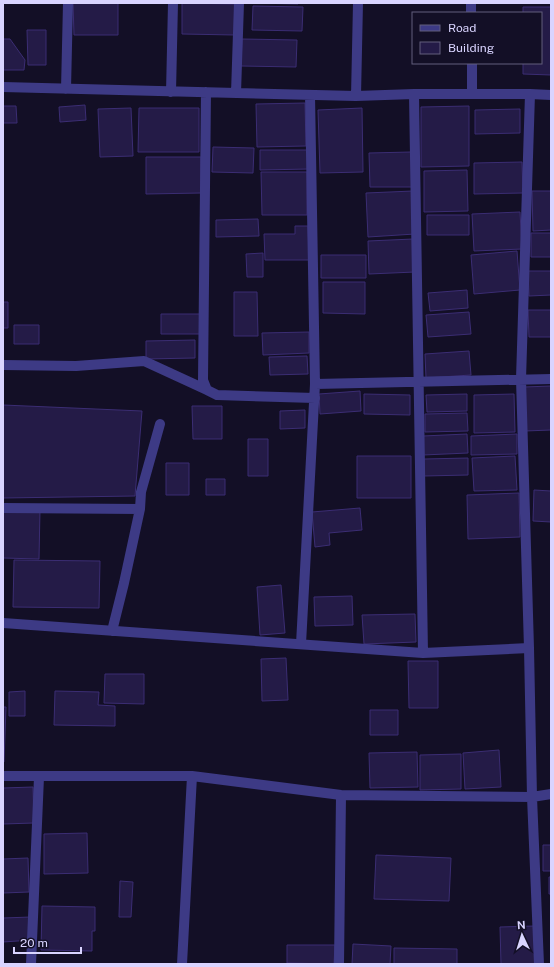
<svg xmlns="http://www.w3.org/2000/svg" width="554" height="967" font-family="'Public Sans',sans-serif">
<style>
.building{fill:#241b47;stroke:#3b2d73}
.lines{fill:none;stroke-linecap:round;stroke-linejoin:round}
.minor{stroke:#3d3a85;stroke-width:10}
</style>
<rect width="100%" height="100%" fill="#130f26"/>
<path class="building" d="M73 3H118V35H74Z
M182 3 236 4 235 35 182 34Z
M252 3H298V4Z
M253 6 303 7 302 31 252 30Z
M523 7H551V75L523 74V63H541V13H523Z
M27 30H46V65H28Z
M3 39H10L25 60 24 70H3Z
M242 39 297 40 296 67 241 66Z
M305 103 306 146 257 147 256 104Z
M85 105 86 120 60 122 59 107Z
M3 106H16L17 123H3Z
M469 106V166L421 167V107Z
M131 108 133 156 100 157 98 109Z
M139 108H199V152H138Z
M362 108 363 172 320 173 318 110Z
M520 109V133L475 134V110Z
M213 147 254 148 253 173 212 172Z
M260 150H309V169L260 170Z
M411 152 412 187H370L369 153Z
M146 157H201V193L146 194Z
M522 162 523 193 474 194V163Z
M467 170 468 211 424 212V171Z
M261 172H307V215H262Z
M413 191 415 234 368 237 366 193Z
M532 191H551V230L533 231Z
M520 212 522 249 474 251 472 214Z
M427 215H469V235H427Z
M258 219 259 236 216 237V220Z
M295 226H308L309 260H265L264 234H295Z
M531 233H551V257H531Z
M413 239 415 272 369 274 368 241Z
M517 251 520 290 474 294 471 255Z
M263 253V277H247L246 254Z
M321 255H366V278H321Z
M528 271H551V295L529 296Z
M323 282H365V314L323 313Z
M467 290 468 308 430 311 428 293Z
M234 292H257L258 336H234Z
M3 302H8V328H3Z
M528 310H551V337H529Z
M469 312 471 334 428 337 426 315Z
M161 314H202V334H161Z
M14 325H39V344H14Z
M309 332V353L263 355 262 333Z
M195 340V358L146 359V341Z
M469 351 471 375 426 378 425 354Z
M307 356 308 374 270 375 269 357Z
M551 386V430L525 431 524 387Z
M360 391 361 411 320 414 319 394Z
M364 394 410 395V415L364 414Z
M467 394V411L427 412 426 395Z
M514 394 515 432 474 433V395Z
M3 405 142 411 135 496 3 498Z
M192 406H222V439H193Z
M305 410V428L280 429V411Z
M467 413 468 431 425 432V414Z
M467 434 468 453 423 455V436Z
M517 434V454L471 455V436Z
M248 439H268V476H248Z
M357 456H411V498H357Z
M515 456 517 490 474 491 472 458Z
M468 458V475L424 476V459Z
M166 463H189V495H166Z
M206 479H225V495H206Z
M534 490 551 491V522L533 521Z
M519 493 520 537 468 539 467 495Z
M3 508 40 509 39 559 3 558Z
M360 508 362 530 329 533 330 545 315 547 312 512Z
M14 560 100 561 99 608 13 607Z
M281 585 285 633 260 635 257 587Z
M352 596 353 625 315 626 314 597Z
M415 614 416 642 364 644 362 615Z
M286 658 288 700 262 701 261 659Z
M408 661H438V708H409Z
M105 674H144V704L104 703Z
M25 691V716H9V692Z
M55 691 99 692 98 705 115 706V726L54 725Z
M3 707H6L4 762H3Z
M370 710H398V735H370Z
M499 750 501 787 465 789 463 753Z
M417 752 418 787 370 788 369 753Z
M461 754V789L420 790V755Z
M33 787 34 823 3 824V788Z
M87 833 88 873 44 874V834Z
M543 845H551V871H543Z
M376 855 451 858 449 901 374 899Z
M28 858 29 892 3 893V859Z
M549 877H551V894H549Z
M120 881 133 882 131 917H119Z
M42 906 95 907V931H92V951L41 950Z
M31 917 32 940 3 942V918Z
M535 926 536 964H501L500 927Z
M353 944 391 946 390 964H352Z
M287 945H335L334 964 287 963Z
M394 948 457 949V964H394Z"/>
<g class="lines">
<path class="minor" d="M471 3V13
M472 63V94
M3 87 356 96 414 94H530L551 95
M66 89 68 3
M171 92 173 3
M206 92 203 380 207 390 217 395 315 398
M236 93 239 3
M414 94 423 653
M530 94 521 379 529 648 532 797 539 964
M356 96 358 3
M3 365 76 366 144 361 207 390
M315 384 551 379
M3 508 140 509
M3 623 423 653 529 648
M112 631 124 583 140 509 141 492 160 424
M301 644 315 384 310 95
M3 776H192L341 795 532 797 551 794
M31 964 39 777
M182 964 192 776
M339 964 341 795"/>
</g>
<rect width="554" height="967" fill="none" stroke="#d9d4ff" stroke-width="8"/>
<rect x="412" y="12" width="130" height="52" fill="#130f26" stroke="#625e7d"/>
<rect x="420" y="25" width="20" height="6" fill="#3d3a85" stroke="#625e7d"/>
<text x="448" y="32" font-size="12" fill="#d9d4ff">Road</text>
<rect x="420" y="42" width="20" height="12" fill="#241b47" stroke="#625e7d"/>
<text x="448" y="52" font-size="12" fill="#d9d4ff">Building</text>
<g transform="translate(522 935) rotate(356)" stroke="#130f26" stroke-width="3" paint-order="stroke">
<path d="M0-3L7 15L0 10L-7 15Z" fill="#d9d4ff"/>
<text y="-6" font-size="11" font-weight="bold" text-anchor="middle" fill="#d9d4ff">N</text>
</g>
<path d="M14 947v6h67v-6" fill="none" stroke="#d9d4ff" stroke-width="2"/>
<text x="20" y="947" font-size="12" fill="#d9d4ff" stroke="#130f26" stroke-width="3" paint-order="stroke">20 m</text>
</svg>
